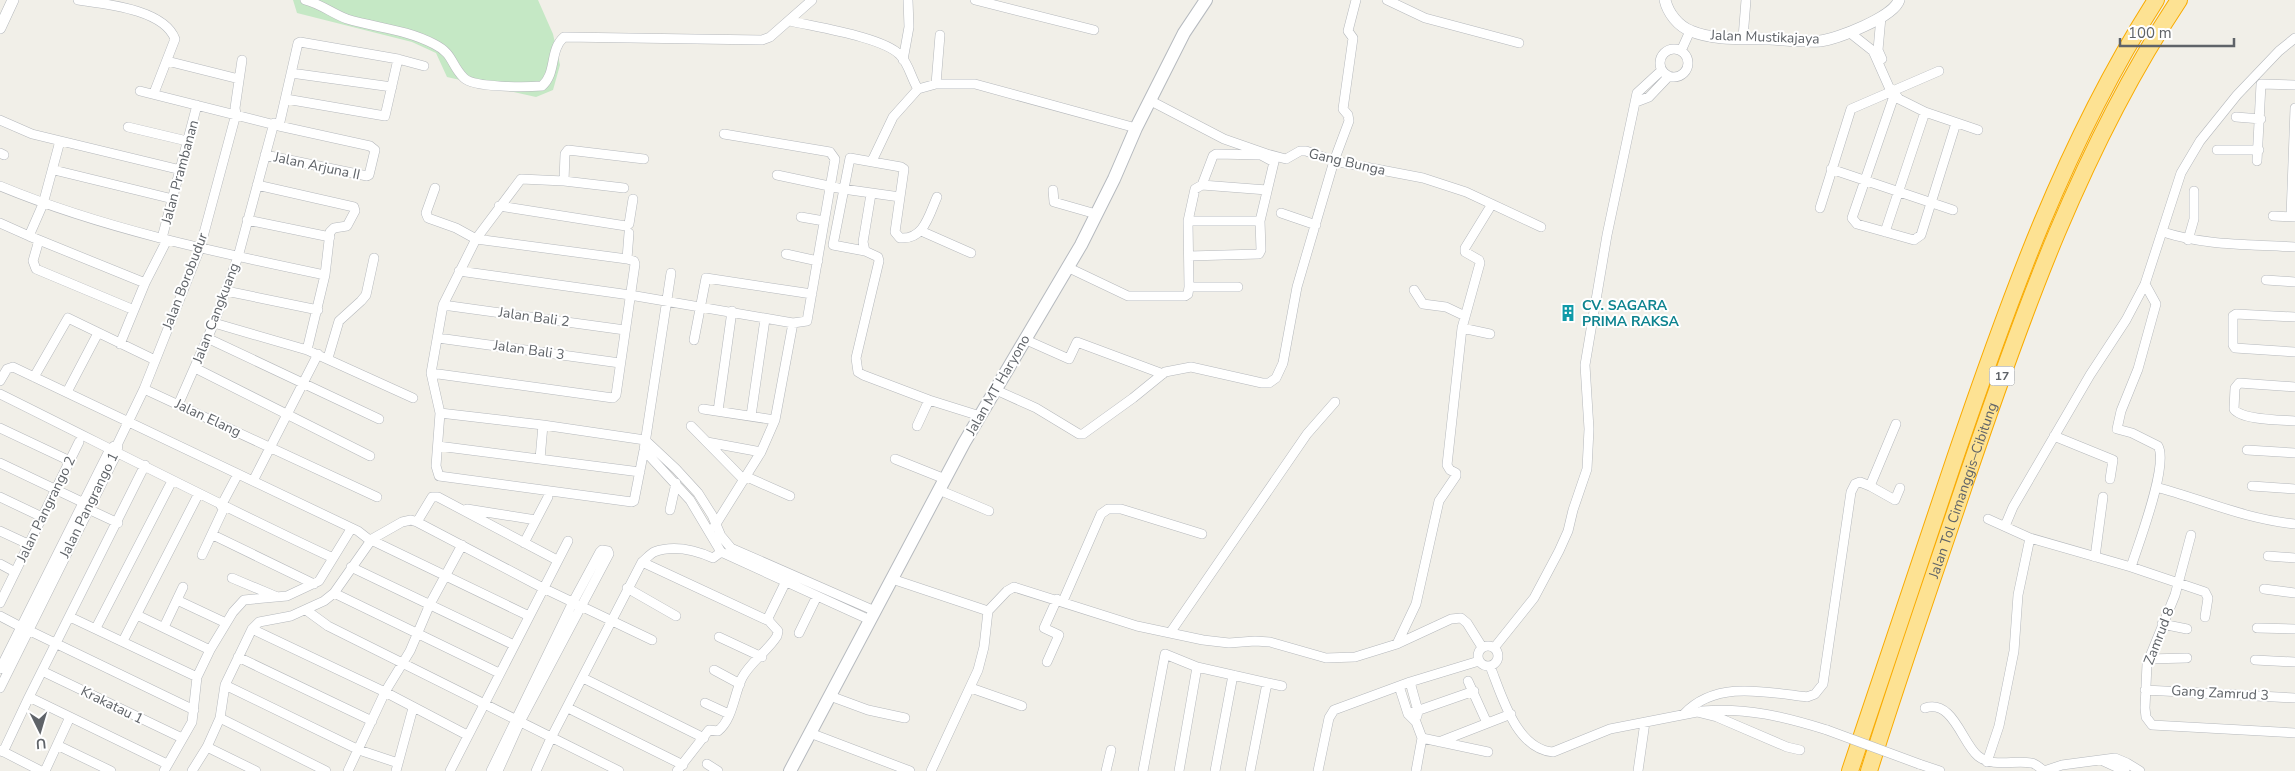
<svg xmlns="http://www.w3.org/2000/svg" width="2295" height="771" font-family="'Nunito Sans',sans-serif">
<style>
.green{fill:#c5e8c5}
.lines{fill:none;stroke-linecap:round;stroke-linejoin:round}
.minor-casing{stroke:#b5b8bc;stroke-width:10}
.tertiary-casing{stroke:#b5b8bc;stroke-width:12}
.secondary-casing{stroke:#b6babf;stroke-width:14}
.motorway-casing{stroke:#f9ab00;stroke-width:18}
.minor{stroke:#fff;stroke-width:9}
.tertiary{stroke:#fff;stroke-width:11}
.secondary{stroke:#fff;stroke-width:12}
.motorway{stroke:#fde293;stroke-width:16}
.minor-bridge-casing{stroke:#b5b8bc;stroke-width:10;stroke-linecap:butt}
.minor-bridge{stroke:#fff;stroke-width:9}
.labels{text-anchor:middle;dominant-baseline:central;stroke-width:4;stroke-linejoin:round;paint-order:stroke}
.shield{fill:#fff;stroke:#8f9295;stroke-width:1}
.shield-label{font-size:12px;font-weight:bold;fill:#5f6368}
.street-label{font-size:14px;fill:#5f6368;stroke:#fff}
.culture-label{font-size:14px;font-weight:bold;fill:#0d838f;stroke:#fff;text-anchor:start}
</style>
<rect width="100%" height="100%" fill="#f1efe8"/>
<path class="green" d="M293 0H538L553 34 560 65 553 90 536 97 447 77 436 53 412 42 297 13Z"/>
<g class="lines">
<g class="minor-casing">
<path id="minor" d="M78 0C105 4 164 9 175 39L154 93
M305 0C321 4 333 14 347 19 377 28 405 29 434 44 454 54 450 64 464 78 474 88 527 87 542 86 557 73 549 50 564 37L762 40 770 37 812 0
M975 0 1094 30
M1387 0 1425 18 1519 43
M1881 17 1878 50 1882 59
M790 21C815 27 883 37 900 55 909 64 911 78 918 89
M1849 32 1873 51 1889 87 1899 99 1925 112 1978 130
M1743 38 1746 0
M1660 63a14 14 0 1 1 28 0a14 14 0 1 1-28 0Z
M1681 51 1690 31
M903 60 909 27 908 0
M167 61 239 79
M291 73 392 87
M936 84 940 35
M140 91 279 126 370 146 375 150 369 175 367 176 265 155
M1895 93 1852 218 1857 224 1914 240 1921 235 1956 123
M286 99 385 116 398 59
M1151 101 1224 139 1267 154 1286 159 1300 151H1306L1334 161 1423 178 1466 192 1541 227
M1636 102 1649 97 1669 76
M2236 117 2261 119
M0 120 32 134 181 170
M279 126 298 43 300 42 398 59 424 66
M128 127 187 141
M2217 150H2259
M0 153 4 155
M872 161 893 117 918 89 936 84H975L1136 128
M2257 161 2261 84 2295 85
M1831 169 1953 210
M54 170 173 199
M777 175 843 189 900 197
M564 181 565 154 568 150 644 159
M257 185 354 207 355 211 347 226 334 228 330 232 325 275 307 350
M0 186C104 229 215 252 325 275
M624 188 564 181 521 179 476 239 443 305 431 373 440 413 436 466 439 476 632 502 634 501 644 450 671 273
M1053 190 1054 202 1096 214
M871 194 863 242 865 251 878 257 879 261 856 358 858 372 863 375 929 400 980 416
M499 206 626 226 629 224 633 199
M1820 208 1851 109 1939 71
M1281 213 1316 225
M2273 216 2295 217
M2291 216 2295 108
M801 217 824 221
M247 220 330 237
M1188 221H1260
M0 223 29 236 145 283
M921 231 971 253
M1885 232 1925 112
M2163 232C2206 246 2250 244 2295 247
M29 236 43 204 60 141
M162 238 197 105
M39 240 33 261 36 269 134 310
M2188 240 2194 219V191
M865 251 833 245 850 158 901 167 904 169 895 232 900 238C924 240 929 215 937 197
M786 254 818 261
M1189 256 1259 254 1261 250 1260 221 1274 162 1261 155 1216 154 1213 156 1202 185
M627 259 629 233
M1067 267 1128 296H1185L1188 294 1189 287 1188 221 1195 189 1202 185 1267 190
M459 271 630 295 793 323 807 321 835 159 830 152 724 134
M2266 280 2295 282
M1189 287H1238
M1414 290 1423 304 1446 307 1465 316
M226 291 318 310
M443 305 625 330
M2295 317 2236 314 2233 316V345L2235 348 2295 352
M214 323 307 350 413 398
M1462 328 1490 334
M207 338 379 419
M438 338 620 363
M1024 339 1069 359 1077 342 1163 374
M694 340 706 278 812 294
M120 344 145 283 167 240
M328 358 339 321 361 301 366 295 374 258
M195 368 370 456
M431 373 613 398 616 395 635 264 634 261 627 259 476 239 456 228 428 218 426 213 435 188
M34 377 68 318 155 360
M0 381 7 369 13 367 358 531 367 538 529 616
M2295 387 2239 383 2235 388 2234 409C2241 420 2281 420 2295 421
M144 389 377 497
M996 390 1036 408 1079 434H1083L1133 398 1165 372 1191 367 1262 383H1269L1276 378 1283 363 1297 287 1334 161 1349 121 1348 115 1343 109 1353 38 1348 31 1356 0
M67 392 98 333
M0 394C111 449 221 506 333 558
M178 405 214 323 238 257 274 123
M703 409 775 420
M718 411 732 311
M440 413 543 425 645 440 676 469 698 493 712 515 721 536 731 548 875 611
M751 416 765 319
M1896 424 1870 486 1895 500 1900 488
M691 426 744 480
M917 426 929 400
M0 428 70 461
M2054 436 2113 460 2110 479
M707 442 761 452
M438 446 640 472
M644 450 690 500 721 552 870 620
M2247 450 2295 453
M540 459 543 425
M895 459 945 479
M0 463 82 502
M145 465 29 697 167 764
M747 477 790 496
M253 481 318 354
M2252 486 2295 489
M2156 487C2204 500 2245 519 2295 524
M939 490 989 511
M0 497 42 517
M221 506 238 474
M88 509 118 523
M467 509 536 520
M670 510 676 483
M1988 519 2030 538 2131 567 2205 592 2208 598 2205 617
M417 522 432 497H438L557 560
M2005 526 2013 507 2090 375 2126 320 2145 284 2181 173 2200 141 2237 95 2279 51 2295 38
M714 527 761 452 775 420 793 323
M0 531 28 544
M213 535 314 584
M2191 535 2175 595 2147 664 2145 708 2146 717 2152 725 2295 733
M524 543 548 497
M202 555 224 508
M2268 556 2295 558
M2095 557 2103 497
M642 562 769 621
M0 564 15 572
M351 567 514 645
M2131 567C2138 545 2169 464 2158 446L2132 433 2117 429 2121 411 2138 369 2156 304 2145 284
M232 578 275 596
M892 579 988 611
M627 588 676 616
M2264 589 2295 593
M334 593 499 673
M177 600 226 623
M1063 601 1101 514 1108 509H1121L1202 534
M0 603 79 442
M306 610 328 626 619 771
M137 615 210 650 233 612 244 600 287 596 319 581 351 529
M0 616 21 627
M70 617 197 677
M2162 624 2187 629
M164 627 183 587
M96 628 172 481
M2257 628 2295 629
M252 629 385 692 467 735
M28 630 194 710
M799 633 817 596
M1170 633 1307 434 1335 402
M719 637 762 657
M123 641 198 495
M1397 644 1416 604 1439 501 1456 476V473L1450 470 1447 465 1462 328 1480 263 1479 260 1465 252V248L1492 204
M1478 656a10 10 0 1 1 20 0a10 10 0 1 1-20 0Z
M1494 648 1534 598 1559 551 1568 531 1573 510 1587 469 1589 429 1585 365 1607 235 1637 93 1662 70
M238 657 372 721
M2148 659 2187 658
M2255 660 2295 662
M1047 662 1059 635 1044 628 1057 599
M1490 666C1502 696 1516 749 1553 752L1610 729 1697 712 1717 717 1787 747 1800 750
M0 669 110 449 114 446
M714 670 740 684
M42 671 182 738
M583 678 704 738
M1468 681 1487 723
M1410 682 1418 711 1417 716
M225 685 359 750 398 763
M1399 686 1408 714 1416 722 1422 738 1416 771
M0 688 117 453 118 443 144 389 200 248 236 114 235 108 242 60
M971 688 1022 706
M2145 690 2295 698
M830 696 868 710 905 718
M705 703 729 714
M568 708 683 765
M1925 708C1953 699 1962 743 1978 756 1993 768 2013 760 2031 763 2035 763 2040 768 2044 771L2062 765 2115 758 2127 763 2140 771
M1702 711C1746 707 1785 717 1827 730
M1408 714 1474 691
M1684 714C1716 680 1766 692 1807 697L1815 694 1823 684 1851 492 1855 484 1860 482 1870 486
M220 718 326 771
M810 733 910 771
M1422 738 1488 752
M1439 742 1511 714
M57 745 111 771
M207 747 256 771
M0 750 41 771
M3 752 29 697
M2103 761 2125 771
M1987 762 1999 726 2014 651 2018 595 2030 538
M707 764 718 771
M1919 764 1940 771
M45 771 70 717
M164 771 192 722 197 677 210 650
M192 771 207 747 220 718 225 685 252 629 259 622 291 616 324 601 334 593 372 539 402 522 411 520 417 522 543 588 652 640
M348 771 385 692 410 651 430 604 462 545
M396 771 413 708
M450 771 568 541
M491 771 573 602 600 552 602 550 608 551 609 554 520 722 498 771
M536 771 551 738 642 562C646 559 650 554 654 552 673 545 695 550 713 558L721 552
M677 771 709 730 718 731C733 719 734 694 742 678 750 662 768 651 777 636L778 631 769 621V616L788 577
M931 771 978 670 984 647 988 611 1007 591 1014 587 1137 626 1203 640 1229 643 1255 641 1270 642 1326 658 1355 657 1397 644 1451 619 1461 618 1467 623 1482 647
M1106 771 1111 750
M1143 771 1165 654 1197 667 1282 686
M1179 771 1197 667
M1215 771 1233 675
M1250 771 1267 683
M1318 771 1329 718 1334 710 1410 682 1479 661
M1638 771 1645 722"/>
</g>
<g class="tertiary-casing">
<path id="tertiary" d="M1665 0C1668 13 1678 26 1691 31 1715 41 1745 38 1770 39 1786 40 1804 42 1820 41 1837 39 1894 17 1899 0
M0 28 13 0"/>
</g>
<g class="secondary-casing">
<path id="secondary" d="M790 771 964 443 1081 245 1114 179 1136 128 1184 33 1206 0"/>
</g>
<g class="motorway-casing">
<g id="motorway">
<path d="M1850 771C1885 667 1920 562 1955 458 2009 300 2065 142 2156 0"/>
<path id="s1" d="M1869 771C1900 672 1934 575 1967 477 2023 312 2082 146 2179 0"/>
</g>
</g>
<use href="#minor" class="minor"/>
<use href="#tertiary" class="tertiary"/>
<use href="#secondary" class="secondary"/>
<use href="#motorway" class="motorway"/>
<g class="minor-bridge-casing">
<path id="minor-bridge" d="M1827 730 1919 764"/>
</g>
<use href="#minor-bridge" class="minor-bridge"/>
</g>
<defs>
<g id="building-bare" transform="scale(1.35)"><path d="M-4-6H4V6H1V3H-1V6H-4ZM-2.5-4.3h1.7v1.8h-1.7ZM.8-4.3h1.7v1.8H.8ZM-2.5-1h1.7V.8h-1.7ZM.8-1h1.7V.8H.8Z" fill="#0f9aa8" stroke="#fff" stroke-width="2.5" paint-order="stroke"/></g>
</defs>
<g fill-rule="evenodd">
<use href="#building-bare" x="1568" y="313"/>
</g>
<g class="labels">
<rect class="shield" x="1989.5" y="366.5" width="25" height="19" rx="4"/>
<g class="shield-label">
<text x="2002" y="376">17</text>
</g>
<g class="street-label">
<text transform="translate(1765 37) rotate(2)">Jalan Mustikajaya</text>
<text transform="translate(1347 162) rotate(13)">Gang Bunga</text>
<text transform="translate(317 166) rotate(12)">Jalan Arjuna II</text>
<text transform="translate(180 172) rotate(-75)">Jalan Prambanan</text>
<text transform="translate(185 281) rotate(-69)">Jalan Borobudur</text>
<text transform="translate(216 313) rotate(-69)">Jalan Cangkuang</text>
<text transform="translate(534 317) rotate(8)">Jalan Bali 2</text>
<text transform="translate(529 350) rotate(8)">Jalan Bali 3</text>
<text transform="translate(998 385) rotate(-60)">Jalan MT Haryono</text>
<text transform="translate(208 418) rotate(25)">Jalan Elang</text>
<text stroke="none"><textPath href="#s1" startOffset="296">Jalan Tol Cimanggis–Cibitung</textPath></text>
<text transform="translate(89 505) rotate(-64)">Jalan Pangrango 1</text>
<text transform="translate(46 509) rotate(-64)">Jalan Pangrango 2</text>
<text transform="translate(2159 636) rotate(-69)">Zamrud 8</text>
<text transform="translate(2220 693) rotate(3)">Gang Zamrud 3</text>
<text transform="translate(112 705) rotate(26)">Krakatau 1</text>
</g>
<g class="culture-label">
<text x="1582" y="305">CV. SAGARA<tspan x="1582" dy="16">PRIMA RAKSA</tspan></text>
</g>
</g>
<g transform="translate(40 731) rotate(175)" stroke="#ffffff" stroke-width="4" paint-order="stroke">
<path d="M0-4L9 19L0 12L-9 19Z" fill="#5f6368"/>
<text y="-8" font-size="14" font-weight="bold" text-anchor="middle" fill="#5f6368">U</text>
</g>
<path d="M2120 38v8h114v-8" fill="none" stroke="#5f6368" stroke-width="2.5"/>
<text x="2128" y="38" font-size="15" fill="#5f6368" stroke="#ffffff" stroke-width="4" paint-order="stroke">100 m</text>
</svg>
